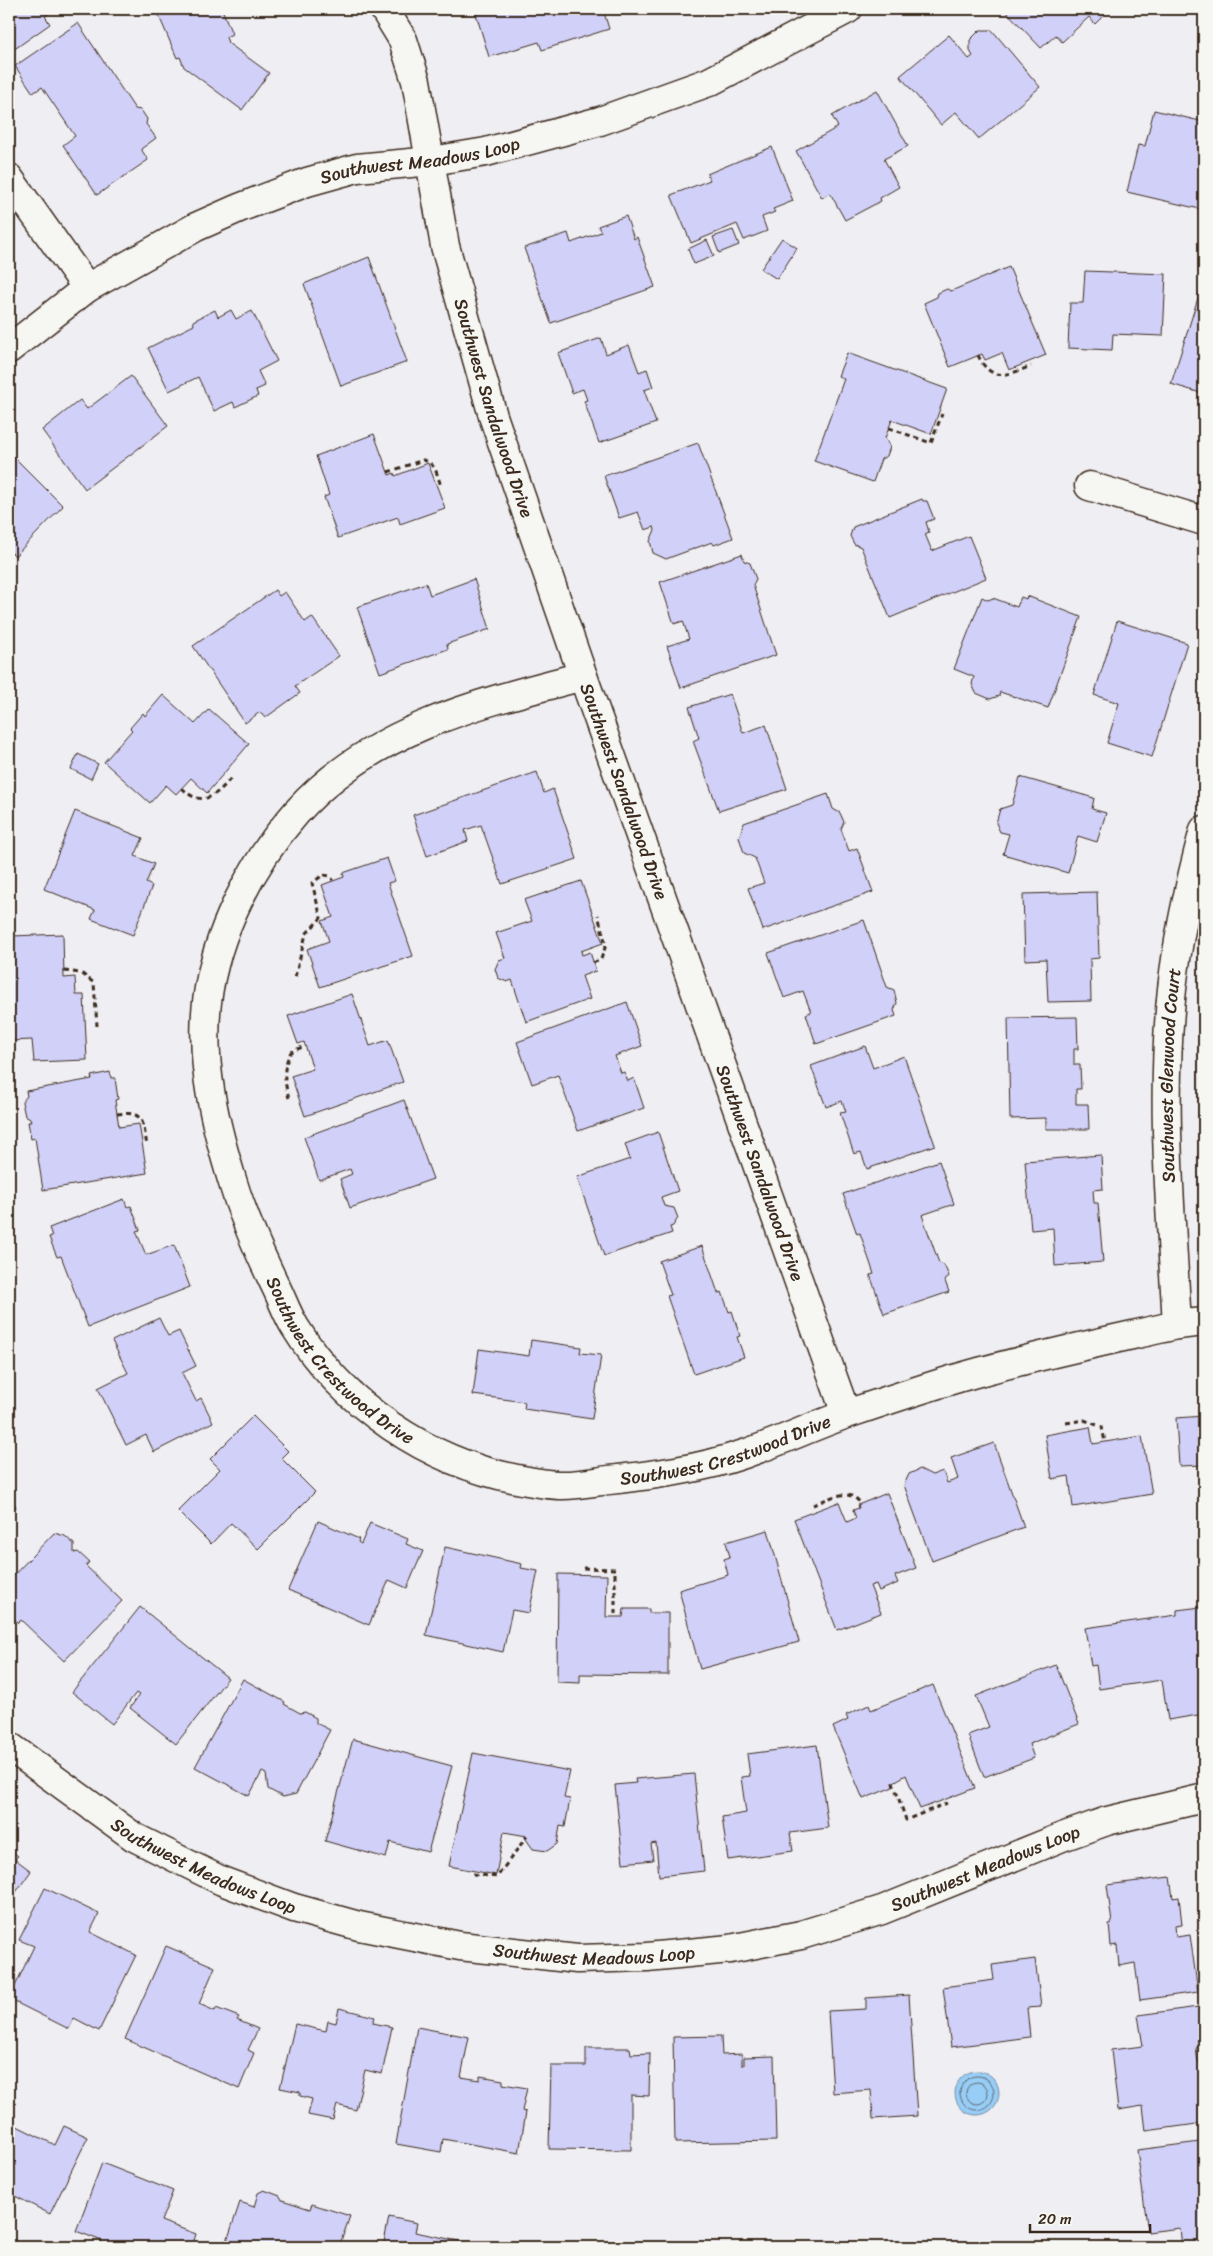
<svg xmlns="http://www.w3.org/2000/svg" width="1213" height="2256" font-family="Sriracha,sans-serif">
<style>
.water{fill:#97cdf6;stroke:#728ca0}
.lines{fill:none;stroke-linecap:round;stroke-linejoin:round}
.shore{stroke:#606b74;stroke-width:1}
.building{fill:#d1d0f8;stroke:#3b2a1e}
.minor-casing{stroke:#3b2a1e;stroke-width:31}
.path{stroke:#3b2a1e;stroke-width:3;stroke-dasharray:5 4;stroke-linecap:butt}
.minor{stroke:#f6f6f2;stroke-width:28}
.labels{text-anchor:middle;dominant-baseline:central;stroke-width:4;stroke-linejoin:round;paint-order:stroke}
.street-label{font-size:18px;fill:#3b2a1e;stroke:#f6f6f2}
</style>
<rect width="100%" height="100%" fill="#efeef3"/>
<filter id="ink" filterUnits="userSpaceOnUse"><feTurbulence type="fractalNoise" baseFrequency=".02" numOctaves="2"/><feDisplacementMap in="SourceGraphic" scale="10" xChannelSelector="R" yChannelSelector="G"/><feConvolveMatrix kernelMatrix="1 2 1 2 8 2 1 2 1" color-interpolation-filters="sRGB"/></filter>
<g filter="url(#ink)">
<path class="water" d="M955 2093a22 22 0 1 1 44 0a22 22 0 1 1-44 0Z"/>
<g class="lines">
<path class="shore" d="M960 2093a17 17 0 1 1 34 0a17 17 0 1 1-34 0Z
M966 2093a11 11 0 1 1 22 0a11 11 0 1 1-22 0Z"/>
</g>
<path class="building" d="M9 9H56L45 16 50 24 16 48 9 38Z
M156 9H222L232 34 226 37 228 43 269 73 242 110 184 67 180 57 177 58Z
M493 9H603L609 29 542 50 539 42 489 57 476 14Z
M1004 9H1110L1095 24 1089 17 1062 42 1056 35 1041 48Z
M78 23 135 109 141 110 147 119 146 124 156 138 141 149 148 160 97 195 63 145 75 136 42 87 33 93 15 66Z
M980 30H992L1040 87 979 139 956 112 941 125 900 76 949 35 969 59 973 56 970 51V40Z
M877 90 908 146 884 159 899 187 880 198 881 201 845 220 830 193 822 198 796 151 838 127 832 116Z
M1154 110 1204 122V210L1127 192 1138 145 1145 146Z
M772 147 793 201 773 209 775 212 762 217 767 231 744 240 737 224 691 243 671 195 710 180 707 174Z
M626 216 634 239 637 237 655 287 551 323 524 248 568 233 571 243 601 232 598 226Z
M733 230 739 245 719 253 713 237Z
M782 238 797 248 777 279 761 269Z
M707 240 714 256 694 264 688 249Z
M369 257 407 362 341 386 304 284Z
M1009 267 1046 355 1009 370 1002 353 985 360 982 354 950 367 924 303 937 297 938 293 947 289 951 291Z
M1085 271 1166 274 1163 336 1113 334 1112 350 1068 348 1070 303H1083Z
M1202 285 1204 286V394L1171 384Z
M215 310 218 317 231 310 236 319 252 311 277 361 258 371 265 386 256 390 258 396 235 407 233 402 214 411 198 377 169 391 148 348 194 325 193 321Z
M601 338 606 354 629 345 639 372 647 369 653 387 644 390 656 423 599 443 584 401 587 400 583 389 572 393 558 353Z
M847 353 947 389 931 434 892 420 885 438 890 447 887 456 881 459 873 482 814 461 844 379 838 376Z
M131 376 168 426 85 489 42 430 80 400 87 409Z
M374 434 389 475 394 473 395 476 428 463 445 508 400 524 398 517 338 538 324 497 329 495 316 456Z
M698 443 733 538 714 545 712 542 666 559 653 553 650 541 655 530 654 527 645 530 638 512 619 518 604 476Z
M12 455 63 506 15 556 9 550V458Z
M922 499 923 501H927L934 519 926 522 929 532 925 534 932 551 969 536 986 578 890 618 861 547 854 544 850 536 853 527Z
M742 554 744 561 750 563 756 579 753 585 776 655 681 688 667 646 689 639 683 621 674 624 660 582Z
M474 579 490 629 447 644 448 649 380 673 357 607 426 583 430 595Z
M275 590 279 596 285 592 305 622 312 617 339 656 295 686 300 693 265 718 260 712 245 723 193 646Z
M1027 596 1081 617 1048 708 1000 692 999 696 990 699 976 693 972 684 974 677 954 669 982 597 988 600 993 598 1017 607 1021 597 1026 599Z
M1117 621 1187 643 1152 757 1107 743 1119 703 1094 695Z
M730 694 743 733 766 725 787 789 719 811 693 741 699 738 689 707Z
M163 695 195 724 209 709 249 744 207 793 191 778 176 794 166 785 150 803 104 762 132 730 130 728 143 713 145 716Z
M78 754 98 764 91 779 71 769Z
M537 772 544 793 553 789 577 859 502 884 481 825 465 830 468 841 427 856 413 815Z
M1020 777 1094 798 1092 809 1106 813 1097 842 1078 836 1068 873 1003 854 1009 834 1000 832 996 823 1000 809 1012 805Z
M828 794 833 809 840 813 844 822 841 829 849 851 857 848 873 892 763 930 748 888 764 883 755 858 744 853 739 837 744 823Z
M75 811 143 838 135 856 154 864 146 883 152 886 133 935 91 919 95 910 44 889Z
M387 858 395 881 388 883 413 956 320 987 307 949 329 941 322 921 333 917 322 885 344 877 343 873Z
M581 881 603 943 581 951 582 955 590 952 596 971 582 976 590 999 526 1022 512 980 507 982 498 978 495 969 499 960 505 958 496 933 532 921 524 900Z
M1097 892 1099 958 1090 959 1091 1001 1048 1002 1046 959 1025 960 1023 894Z
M864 920 887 987 894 990 897 1003 894 1010 896 1016 816 1044 806 1014 811 1012 803 991 784 998 768 953Z
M63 934 64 978 75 977 76 995H84L87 1060 34 1062 32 1040 9 1041V964H12V936Z
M352 994 370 1046 388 1040 403 1082 305 1116 291 1076 313 1069 304 1042 298 1044 288 1016Z
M627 1002 642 1046 615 1056 621 1073 624 1072 628 1081 634 1078 644 1108 578 1131 558 1075 532 1084 517 1042Z
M1077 1017 1078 1049H1074V1065H1080L1081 1089H1076V1104H1088L1089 1129H1046V1118L1010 1119 1008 1018Z
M865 1046 873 1068 904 1056 935 1145 867 1169 861 1152 854 1154 840 1113 846 1112 842 1101 826 1107 811 1066Z
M110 1072 111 1078H115L118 1099 115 1100 119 1127 139 1124 147 1173 43 1190 35 1138 31 1139 28 1122H31L30 1119 25 1116 22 1102 27 1096 26 1091 92 1079 91 1076Z
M404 1100 433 1179 350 1208 340 1179 352 1174 350 1169 319 1180 304 1137Z
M658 1132 678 1191 661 1197 664 1206 674 1208 678 1218 673 1226 670 1227 672 1233 604 1256 577 1177 630 1159 625 1144Z
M1101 1155 1103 1189 1093 1190 1094 1203H1098L1103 1262 1055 1266 1053 1228 1031 1230 1025 1161Z
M939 1161 954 1204 922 1215 939 1263 944 1265 949 1276 945 1281 949 1292 884 1314 870 1275 874 1274 860 1233 857 1234 843 1194Z
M124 1199 127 1207 131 1206 140 1230 136 1231 146 1255 174 1245 190 1287 88 1327 61 1256 57 1257 49 1237 52 1236 49 1228Z
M702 1246 718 1293 722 1292 729 1312 732 1311 740 1336 737 1337 744 1357 694 1374 667 1296 671 1295 659 1261Z
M159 1318 168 1336 179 1331 196 1366 182 1373 196 1401 201 1398 213 1422 154 1452 146 1435 126 1445 98 1388 128 1373 112 1341Z
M531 1340 581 1347 580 1353 601 1355 592 1419 524 1409 525 1402 473 1395 479 1349 529 1356Z
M253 1416 288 1451 281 1458 315 1492 258 1549 231 1523 211 1544 178 1511 220 1469 210 1459Z
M1204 1416V1465L1179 1466 1176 1418Z
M1090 1427 1093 1444 1142 1436 1152 1494 1073 1507 1069 1476 1052 1479 1045 1435Z
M994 1443 1024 1527 932 1561 904 1485 909 1474 920 1469 932 1475 943 1471 947 1483 958 1479 951 1458Z
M887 1493 916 1568 895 1576 898 1583 879 1591 876 1584 870 1586 881 1613 837 1630 794 1519 839 1502 847 1522 856 1518 853 1510 859 1508 858 1505Z
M9 1494 16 1507 9 1511Z
M318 1521 359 1539 358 1542 361 1544 370 1523 408 1539 406 1544 423 1551 407 1588 389 1580 369 1625 288 1590Z
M768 1530 799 1642 700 1669 679 1590 728 1575 724 1559 730 1557 726 1542Z
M54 1533 65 1536 74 1544V1553L78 1552 89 1562 86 1566 122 1601 64 1661 21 1620 18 1623 9 1614V1580Z
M445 1547 522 1564 521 1568 538 1571 529 1613 512 1610 503 1652 426 1635Z
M558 1574 607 1575 606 1617H623L624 1609H649V1613H668V1675L580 1674V1683L557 1682Z
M140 1607 228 1678 176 1744 130 1708 139 1695 136 1693 112 1724 72 1692Z
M1201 1607V1611H1204V1714L1168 1720 1162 1680 1099 1689 1096 1665 1091 1666 1085 1628 1177 1615V1610Z
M1056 1665 1079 1724 1029 1744 1034 1758 984 1777 968 1735 989 1727 976 1696Z
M243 1679 285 1702 284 1704 300 1713 305 1712 316 1718V1723L330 1730 296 1794 283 1797 268 1789 266 1774 262 1772 249 1796 195 1767Z
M933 1685 975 1788 920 1809 906 1775 892 1783 893 1787 863 1799 833 1727 848 1720 846 1715 869 1705 871 1710Z
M353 1739 452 1766 428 1852 390 1842 386 1858 325 1841Z
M817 1745 828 1828 790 1833 793 1851 728 1860 722 1817 746 1813 741 1777 750 1776 747 1754Z
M473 1753 570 1771 564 1798 570 1799 565 1827 560 1826 557 1844 547 1851 533 1849 526 1839 527 1836 504 1832 496 1875 449 1866Z
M694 1774 704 1871 659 1876 656 1843 651 1844 653 1860 623 1863 615 1785 636 1783 635 1779Z
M9 1849 18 1856 15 1859 31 1871 9 1902Z
M1170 1877 1173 1898 1179 1897 1182 1924 1175 1925 1176 1937 1190 1935 1198 1992 1140 2000 1135 1963 1119 1966 1117 1945 1111 1946 1109 1924 1112 1923 1107 1885Z
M45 1888 99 1914 90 1932 136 1955 99 2031 74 2018 69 2029 9 1999 34 1946 19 1940Z
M166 1946 215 1967 199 2004 215 2011 216 2008 239 2017 237 2020 258 2029 248 2050 254 2053 239 2089 125 2039Z
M1035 1959 1041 2007 1027 2008 1030 2037 951 2047 943 1987 994 1980 992 1965Z
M909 1995 917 2116 873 2119 871 2090 833 2093 828 2011 866 2009V1998Z
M1198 2007 1203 2046 1196 2048 1198 2062 1203 2061 1204 2068V2123L1146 2131 1143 2106 1118 2110 1111 2050 1143 2046 1138 2015Z
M339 2008 375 2017 373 2023 392 2027 382 2074 365 2070 356 2110 337 2105 333 2120 308 2115 312 2099 300 2096V2092L280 2088 295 2024 326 2031 328 2021 336 2023Z
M417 2027 469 2037 461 2077 480 2080V2076L503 2080V2084L527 2088 522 2111 526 2112 519 2153 443 2139 441 2152 396 2144Z
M721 2036 722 2055 742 2054V2065H744V2057L774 2056 776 2141 675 2143 673 2037Z
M586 2048H630L631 2054 650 2053 649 2096 631 2095V2150L549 2149 551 2066H586Z
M9 2122 55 2145 64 2126 88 2137 50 2214 9 2193Z
M1200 2142 1204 2178V2247H1182L1180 2228 1148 2232 1137 2150Z
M102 2163 173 2191 161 2221 196 2234 192 2247H100L102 2241 76 2231Z
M264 2190 280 2196 282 2200 310 2209 312 2204 350 2216 339 2247H225L240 2202 254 2207 258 2193Z
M389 2217 417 2223 415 2232 488 2247H383Z"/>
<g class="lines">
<g class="minor-casing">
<g id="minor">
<path id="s1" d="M384 9 403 40 416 81 445 246 493 416 583 676 846 1414"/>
<path d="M9 178 87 288"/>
<path id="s2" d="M9 349 87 288 196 227 239 208 307 182 357 168 432 161 486 152 600 121 709 82 848 9"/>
<path d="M1089 486 1204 521"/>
<path id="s3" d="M583 676C479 703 369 730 296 813 252 863 215 934 207 1002 200 1064 215 1125 233 1183 244 1219 259 1252 275 1285 282 1299 287 1314 295 1327 343 1405 428 1462 517 1479 532 1482 548 1485 563 1485 578 1485 594 1482 609 1480 654 1475 701 1469 744 1454 779 1442 813 1426 847 1414 891 1399 935 1384 979 1372 1044 1354 1111 1340 1177 1325L1204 1322"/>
<path id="s4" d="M1177 1325C1171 1214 1160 1100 1172 989 1178 935 1190 882 1204 830"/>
<path id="s5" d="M9 1746 134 1837 222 1881 294 1908 359 1926 460 1946 577 1959 647 1957 730 1949 801 1935 882 1910 1062 1837 1107 1821 1204 1798"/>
</g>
</g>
<path class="path" d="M978 355C990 383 1009 375 1031 366
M889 428 931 443 942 414
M388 472 423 460C436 463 437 475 441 486
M182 788C202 809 217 795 231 778
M593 963 601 959 606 945 598 915
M64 971 81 973 94 983 97 1026
M295 977 306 934 321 918 312 883 323 875 330 876 333 880
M289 1098C284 1081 282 1068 291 1052L305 1046
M117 1114C145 1110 143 1123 147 1146
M1066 1423 1084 1420 1102 1427 1105 1442
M813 1505C828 1499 849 1486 861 1504
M583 1568 615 1569V1617
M893 1782 906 1820 947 1803
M473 1874 497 1877 527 1836"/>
<use href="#minor" class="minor"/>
</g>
</g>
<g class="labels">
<g class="street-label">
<text stroke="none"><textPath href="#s2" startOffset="459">Southwest Meadows Loop</textPath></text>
<text stroke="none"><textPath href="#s1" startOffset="416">Southwest Sandalwood Drive</textPath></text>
<text stroke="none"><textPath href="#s1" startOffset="821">Southwest Sandalwood Drive</textPath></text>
<text stroke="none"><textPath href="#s4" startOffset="250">Southwest Glenwood Court</textPath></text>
<text stroke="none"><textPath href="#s1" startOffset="1226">Southwest Sandalwood Drive</textPath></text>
<text stroke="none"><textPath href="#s3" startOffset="931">Southwest Crestwood Drive</textPath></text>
<text stroke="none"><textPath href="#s3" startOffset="1366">Southwest Crestwood Drive</textPath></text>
<text stroke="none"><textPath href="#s5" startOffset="230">Southwest Meadows Loop</textPath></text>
<text stroke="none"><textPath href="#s5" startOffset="1040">Southwest Meadows Loop</textPath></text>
<text stroke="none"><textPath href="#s5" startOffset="635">Southwest Meadows Loop</textPath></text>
</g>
</g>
<rect width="1213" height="2256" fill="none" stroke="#f6f6f2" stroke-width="30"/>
<rect x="15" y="15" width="1183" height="2226" fill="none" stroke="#3b2a1e" stroke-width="2" filter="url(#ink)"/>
<path d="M1030 2224v8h120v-8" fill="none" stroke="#3b2a1e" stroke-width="2.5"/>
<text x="1038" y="2224" font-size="15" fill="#3b2a1e" stroke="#f6f6f2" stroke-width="4" paint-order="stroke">20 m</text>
</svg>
